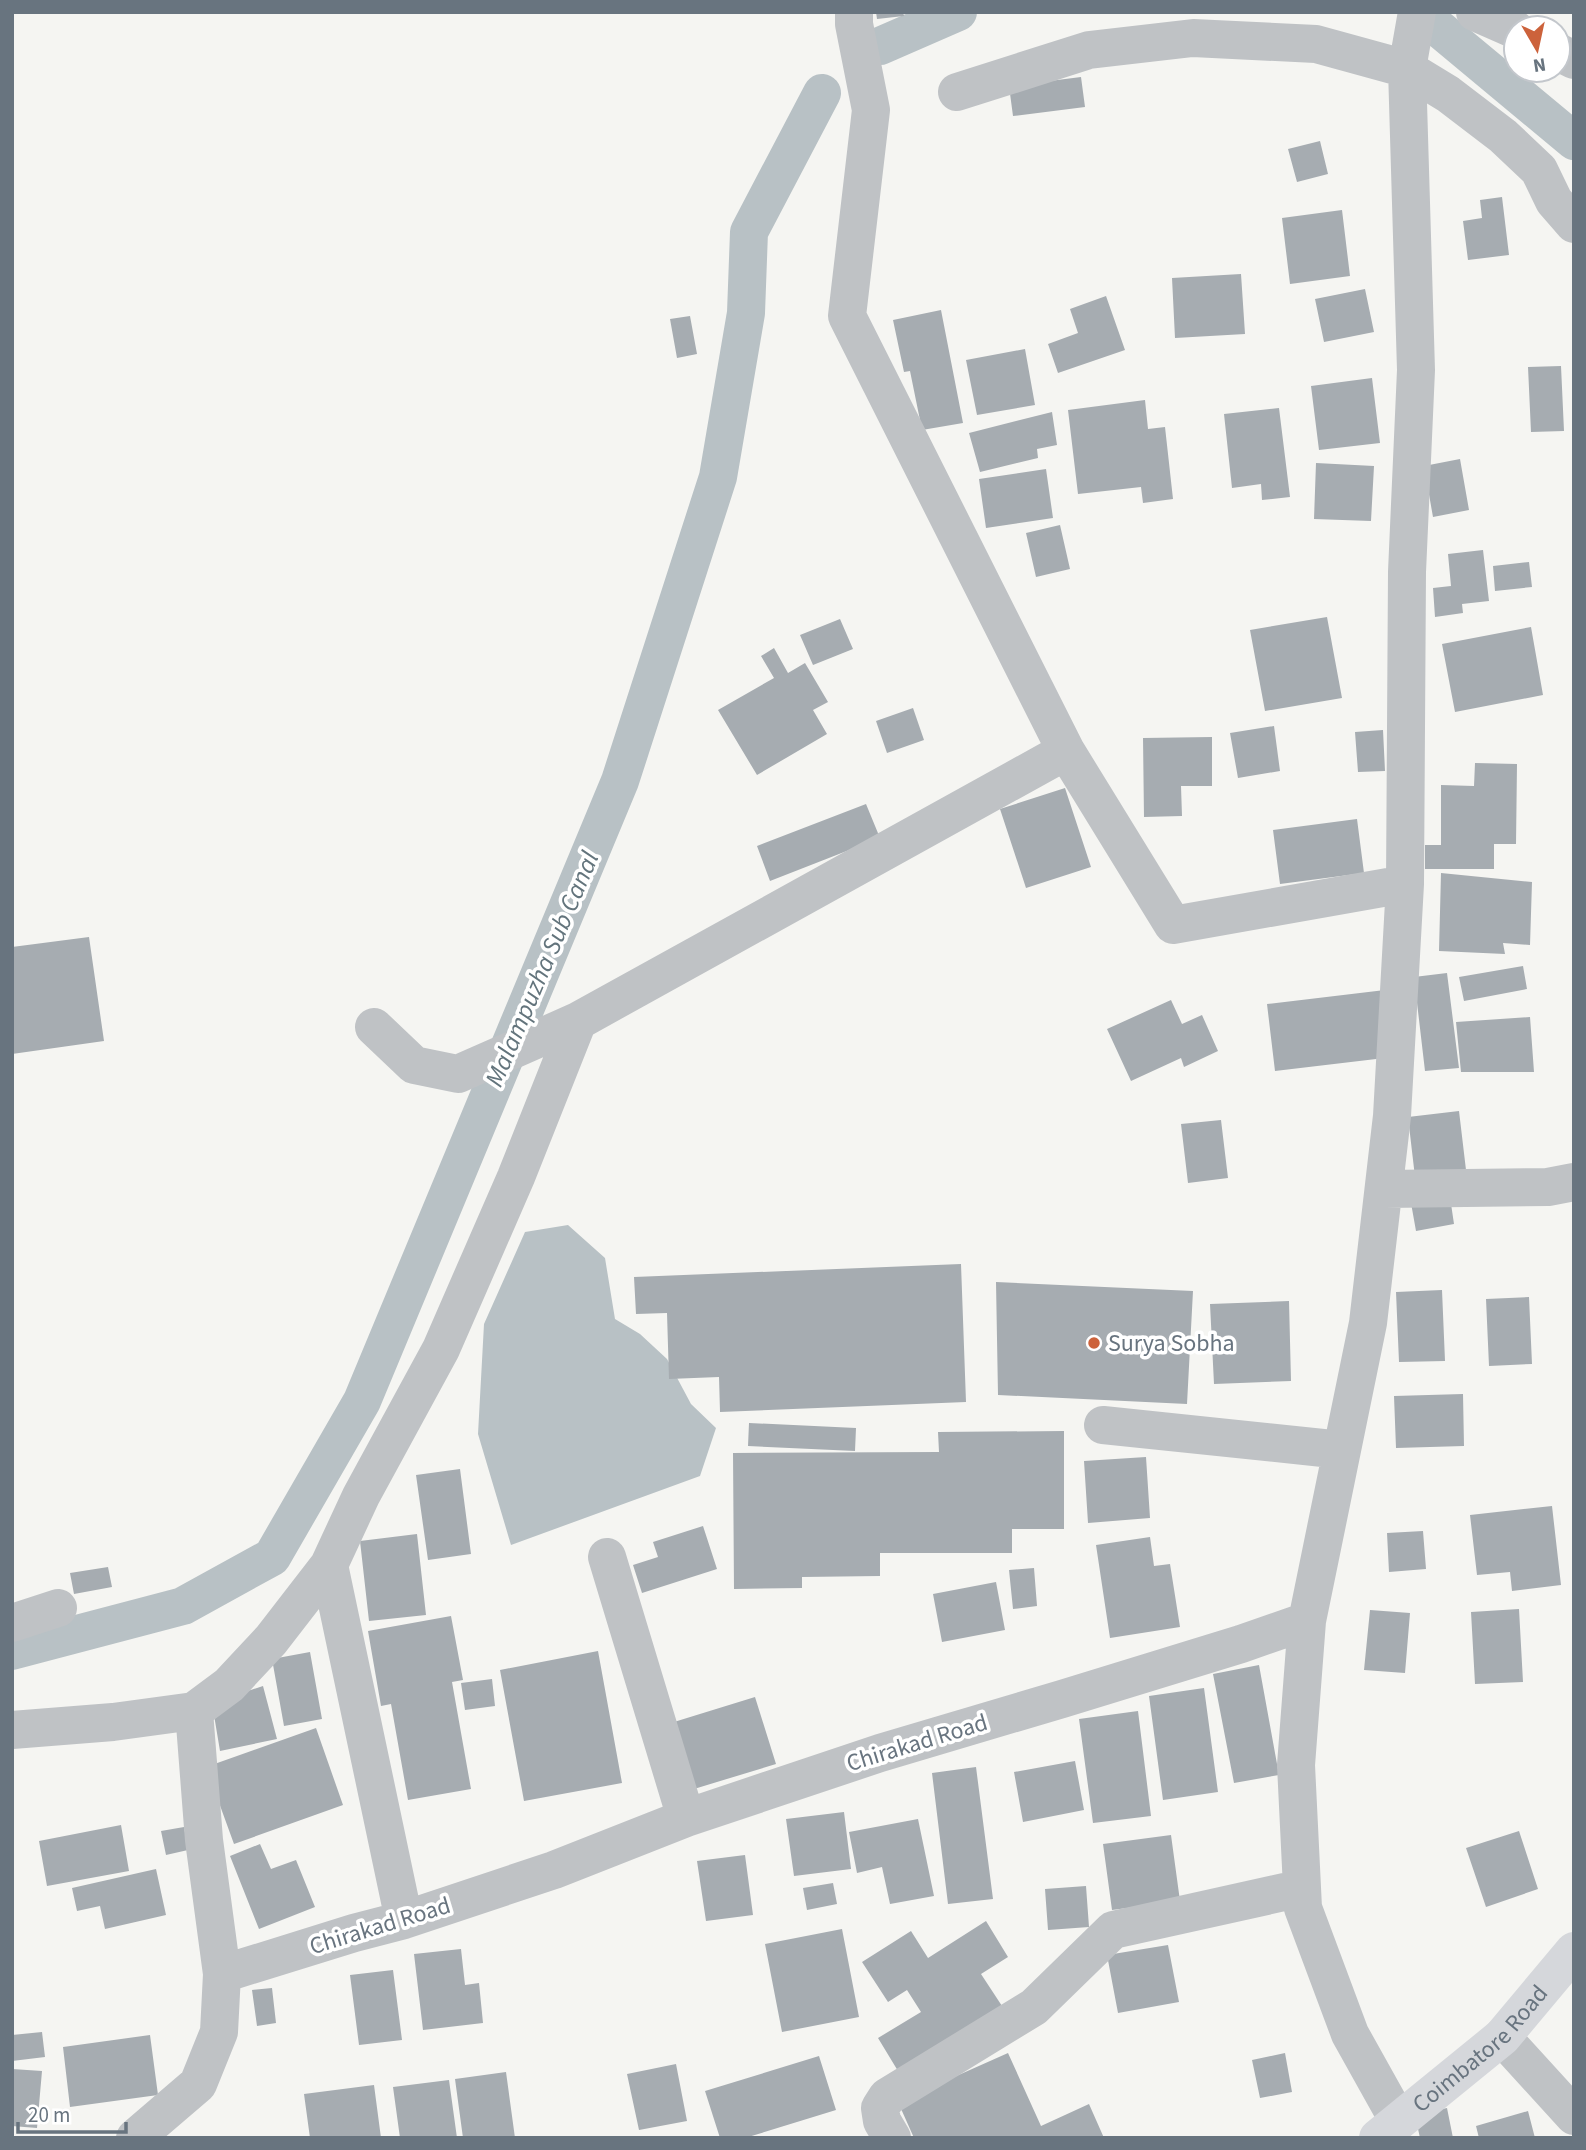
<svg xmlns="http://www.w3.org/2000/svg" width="1586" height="2150" font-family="'Source Sans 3',sans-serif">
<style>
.water{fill:#b8c1c5}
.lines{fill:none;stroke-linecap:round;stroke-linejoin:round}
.canal{stroke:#b8c1c5;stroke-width:38}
.building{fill:#a6acb1}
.street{stroke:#bfc2c5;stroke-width:38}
.secondary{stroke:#d5d7db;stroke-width:38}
.poi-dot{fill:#cc623b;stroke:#fff;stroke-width:2.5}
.labels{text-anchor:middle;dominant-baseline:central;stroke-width:7;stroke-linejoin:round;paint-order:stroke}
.poi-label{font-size:24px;fill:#68747f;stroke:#fff;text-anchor:start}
.street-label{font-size:24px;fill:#68747f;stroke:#fff}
.water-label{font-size:26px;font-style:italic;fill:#63747c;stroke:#fff}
</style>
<rect width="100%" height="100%" fill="#f5f5f2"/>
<path class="water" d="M568 1225 605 1258 615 1319 640 1334 667 1359 691 1404 716 1428 700 1476 511 1545 478 1434 484 1324 525 1232Z"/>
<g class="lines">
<path class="canal" d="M1437 27 1574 141
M880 46 958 12
M12 1651 183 1606 272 1557 362 1401 620 781 718 477 746 313 749 232 822 93"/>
</g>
<path class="building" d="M876 12H903L904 16 877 19Z
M1081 77 1085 107 1013 116 1009 86Z
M1320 141 1328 174 1297 182 1288 149Z
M1502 197 1509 255 1468 260 1463 221 1482 218 1480 200Z
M1342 210 1350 276 1290 284 1282 218Z
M1241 274 1245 334 1175 338 1172 278Z
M1365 289 1374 332 1324 342 1315 299Z
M1106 296 1125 350 1058 373 1048 344 1078 333 1070 309Z
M941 310 963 423 922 430 910 371 904 372 893 320Z
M690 316 697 354 677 358 670 319Z
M1025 349 1035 405 977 415 966 360Z
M1561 366 1564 431 1531 432 1528 367Z
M1372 378 1380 443 1319 450 1311 386Z
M1145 400 1148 429 1165 427 1173 499 1143 503 1141 487 1078 494 1068 410Z
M1279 408 1290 497 1262 500 1261 484 1232 488 1224 414Z
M1052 412 1057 445 1037 449 1038 458 980 472 969 433Z
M1460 459 1469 510 1433 517 1424 466Z
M1316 463 1374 466 1371 521 1314 519Z
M1046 469 1053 518 986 528 979 479Z
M1060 525 1070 569 1036 577 1026 533Z
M1483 550 1489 601 1462 604 1463 613 1435 617 1433 588 1451 586 1448 554Z
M1529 562 1532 587 1495 591 1493 566Z
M1327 617 1342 698 1265 711 1250 630Z
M840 619 853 649 813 665 800 635Z
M1531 627 1543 695 1455 712 1442 644Z
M774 648 788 673 805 663 828 702 813 710 827 734 757 775 718 710 774 678 761 656Z
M913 708 924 740 887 753 876 721Z
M1274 726 1280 771 1238 778 1230 733Z
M1383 730 1385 771 1358 772 1355 732Z
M1212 737V786H1181L1182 816 1144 817 1143 738Z
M1475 763 1517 764 1516 844H1494V869H1425V845H1441V785L1474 786Z
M1065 788 1091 867 1026 888 1000 809Z
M866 804 880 838 770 881 757 846Z
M1357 819 1364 873 1280 884 1273 830Z
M1441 873 1532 882 1530 945 1503 943 1505 954 1439 951Z
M89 937 104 1041 12 1054V947Z
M1523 966 1527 989 1464 1001 1459 977Z
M1447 973 1459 1068 1425 1071 1414 977Z
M1385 990 1393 1057 1275 1071 1267 1004Z
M1171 1000 1182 1024 1202 1015 1218 1051 1184 1067 1181 1058 1131 1081 1107 1029Z
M1530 1017 1534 1072H1461L1456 1022Z
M1459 1111 1466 1170 1415 1177 1408 1117Z
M1221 1120 1228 1178 1188 1183 1181 1124Z
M1450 1197 1454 1224 1416 1231 1411 1203Z
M961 1264 966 1402 720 1412 719 1377 669 1379 667 1313 636 1314 634 1277Z
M996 1282 1193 1291 1187 1404 998 1395Z
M1442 1290 1445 1361 1399 1362 1396 1292Z
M1529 1297 1532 1364 1489 1366 1486 1299Z
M1289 1301 1291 1381 1214 1384 1210 1304Z
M1463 1394 1464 1446 1396 1448 1394 1396Z
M749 1423 856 1428 855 1451 748 1446Z
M1064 1431V1529H1012V1553H880V1576L802 1577V1588L734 1589 733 1453 939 1452 938 1432Z
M1146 1457 1150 1518 1088 1523 1084 1461Z
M460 1469 471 1554 428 1560 416 1475Z
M1552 1506 1561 1585 1512 1591 1510 1572 1477 1575 1470 1515Z
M703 1526 717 1569 642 1593 633 1565 658 1557 653 1542Z
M1423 1531 1426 1569 1389 1572 1387 1533Z
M417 1534 426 1615 369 1621 360 1541Z
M1150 1537 1154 1566 1170 1564 1180 1627 1110 1638 1096 1545Z
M108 1567 112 1587 74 1594 70 1573Z
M1034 1568 1037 1606 1013 1609 1009 1570Z
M996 1582 1005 1630 942 1642 933 1594Z
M1519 1609 1523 1682 1475 1684 1471 1612Z
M1370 1610 1410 1613 1405 1673 1364 1670Z
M451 1616 463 1680 452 1682 471 1789 408 1800 391 1704 381 1706 368 1631Z
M598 1651 622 1783 524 1801 500 1670Z
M310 1652 322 1719 284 1726 272 1659Z
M1259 1665 1279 1775 1234 1783 1213 1674Z
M492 1679 495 1706 465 1710 461 1683Z
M263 1686 277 1739 220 1751 212 1703Z
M1204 1688 1218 1792 1163 1800 1149 1696Z
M755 1697 776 1764 694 1789 674 1722Z
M1138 1711 1151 1816 1093 1823 1079 1719Z
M316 1728 343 1805 234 1844 206 1767Z
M1075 1761 1084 1810 1023 1822 1014 1772Z
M976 1767 993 1899 948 1904 932 1773Z
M844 1812 851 1869 794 1876 786 1819Z
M918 1819 934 1896 890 1904 882 1867 857 1873 849 1832Z
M121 1825 129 1871 47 1886 39 1841Z
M184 1827 188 1850 166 1855 161 1831Z
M1519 1831 1538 1889 1486 1907 1466 1848Z
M1171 1835 1180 1901 1112 1910 1103 1844Z
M260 1844 271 1869 296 1860 315 1907 259 1929 230 1856Z
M745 1855 753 1915 706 1921 697 1861Z
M156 1869 166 1915 105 1929 100 1906 77 1911 72 1888Z
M833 1883 837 1904 807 1910 803 1888Z
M1086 1886 1089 1927 1048 1930 1045 1889Z
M986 1921 1008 1957 981 1974 1002 2006 898 2071 878 2038 921 2012 907 1990 888 2002 862 1962 911 1931 928 1958Z
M842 1929 859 2017 782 2032 765 1944Z
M1168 1945 1179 2002 1118 2013 1107 1955Z
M461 1949 465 1985 479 1983 483 2023 423 2030 414 1954Z
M393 1970 402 2040 359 2045 350 1975Z
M272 1988 276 2023 257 2026 252 1990Z
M42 2032 45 2057 12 2061V2035Z
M150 2035 158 2095 70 2107 63 2047Z
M1008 2053 1041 2126 1089 2104 1104 2138H914L898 2102Z
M1285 2053 1292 2092 1260 2098 1252 2060Z
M819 2056 836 2110 745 2138H720L705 2091Z
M676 2064 687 2121 639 2130 627 2074Z
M12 2069 42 2071 37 2128 12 2126Z
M506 2072 515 2138H463L455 2079Z
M449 2080 457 2138H400L393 2087Z
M374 2085 381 2138H310L304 2094Z
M1447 2108 1453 2138H1420L1415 2115Z
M1528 2111 1535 2138H1479L1476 2126Z"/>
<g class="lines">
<path class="street" d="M854 12V24L871 110 847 316 1066 751
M1475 12 1516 30
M1558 52 1574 60
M957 92 1089 50 1193 38 1316 44 1407 69 1448 94 1503 136 1539 170 1554 201 1574 224
M374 1027 414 1065 458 1074 578 1021 1066 751 1173 925 1405 884
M1385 1189 1548 1187 1574 1182
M1103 1425 1342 1450
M607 1557 686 1818
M329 1565 404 1920
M1307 1621 1368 1323 1392 1116 1405 884 1407 572 1416 370 1407 69 1417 12
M12 1623 58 1608
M194 1711 204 1840 222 1974
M12 1730 113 1722 194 1711 229 1685 271 1640 329 1565 361 1496 441 1349 516 1177 578 1021
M1502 2037 1574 2116
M135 2138 198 2084 219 2032 222 1974 354 1933 404 1920 554 1870 686 1818 880 1753 1062 1699 1241 1644 1307 1621 1296 1765 1303 1908 1350 2034 1398 2120
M892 2138 882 2121 880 2108 887 2097 1034 2007 1113 1930 1302 1888"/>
<path class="secondary" id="s1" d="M1378 2138 1502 2037 1574 1951"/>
</g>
<circle class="poi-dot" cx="1094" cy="1343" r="7"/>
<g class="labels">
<g class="poi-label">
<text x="1108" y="1343">Surya Sobha</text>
</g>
<g class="street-label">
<text transform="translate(917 1743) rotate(-17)">Chirakad Road</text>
<text transform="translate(380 1926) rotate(-17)">Chirakad Road</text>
<text stroke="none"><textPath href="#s1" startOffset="136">Coimbatore Road</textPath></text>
</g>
<g class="water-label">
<text transform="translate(542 969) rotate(-67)">Malampuzha Sub Canal</text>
</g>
</g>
<rect width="1586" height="2150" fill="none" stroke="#68747f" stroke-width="28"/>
<g transform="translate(1537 49) rotate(171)"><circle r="33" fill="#ffffff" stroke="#c3c7cc" stroke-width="2"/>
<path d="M0-5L12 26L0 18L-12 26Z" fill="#cc623b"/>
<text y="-10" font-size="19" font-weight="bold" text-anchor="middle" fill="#68747f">N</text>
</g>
<path d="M18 2122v10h108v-10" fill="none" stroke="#68747f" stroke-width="3.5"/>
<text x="28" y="2122" font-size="21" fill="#68747f" stroke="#ffffff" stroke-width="5" paint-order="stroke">20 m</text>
</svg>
